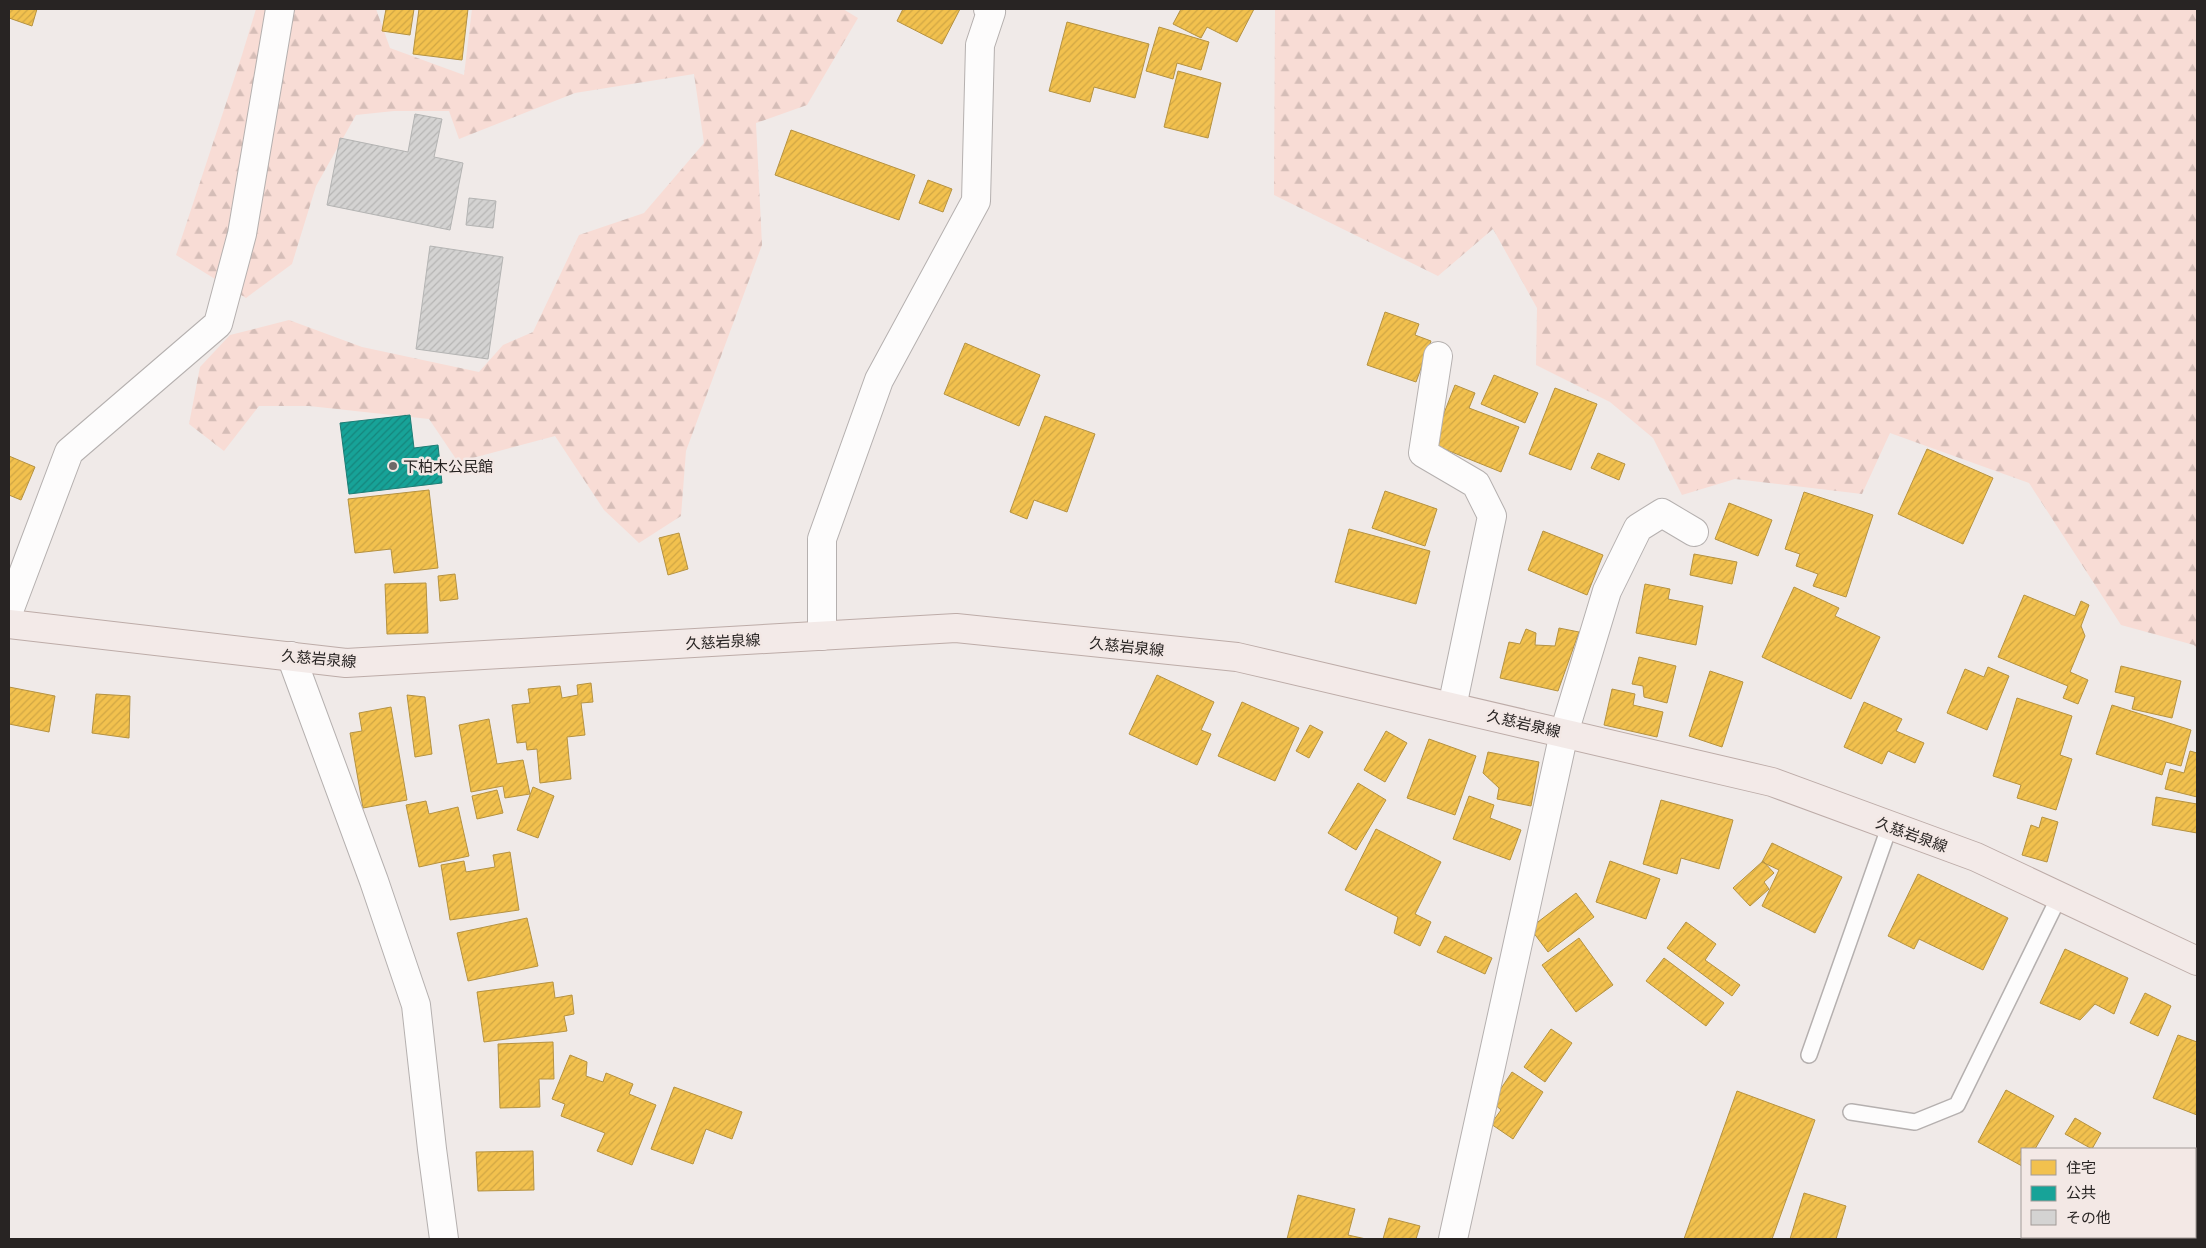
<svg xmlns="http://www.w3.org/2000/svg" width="2206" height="1248" font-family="Lato,'Noto Sans JP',sans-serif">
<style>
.forest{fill:url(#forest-firs)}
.homes{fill:url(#homes-hatch);stroke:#b59241}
.public{fill:url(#public-hatch);stroke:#1c7d75}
.building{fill:url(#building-hatch);stroke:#b4b4b3}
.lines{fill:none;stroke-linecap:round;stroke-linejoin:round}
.lane-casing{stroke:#b5b0af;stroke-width:18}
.street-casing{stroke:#b5b0af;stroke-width:30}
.primary-casing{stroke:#bdaca8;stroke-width:30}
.lane{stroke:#fdfcfc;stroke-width:15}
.street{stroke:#fdfcfc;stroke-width:28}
.primary{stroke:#f3eae8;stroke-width:28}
.poi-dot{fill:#6e6968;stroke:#f3e8e5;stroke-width:2}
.labels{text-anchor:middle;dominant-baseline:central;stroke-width:5;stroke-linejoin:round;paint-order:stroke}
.poi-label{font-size:15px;fill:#282423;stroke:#f3e8e5;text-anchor:start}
.street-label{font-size:15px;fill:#282423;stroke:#f3e8e5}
</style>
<defs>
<pattern id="forest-firs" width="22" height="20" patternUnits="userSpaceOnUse" patternTransform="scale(1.25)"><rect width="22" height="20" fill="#f8dcd5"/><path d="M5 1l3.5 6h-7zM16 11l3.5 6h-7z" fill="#d5bdb7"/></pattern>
<pattern id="homes-hatch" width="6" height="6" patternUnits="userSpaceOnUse" patternTransform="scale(1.25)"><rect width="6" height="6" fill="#f2c14e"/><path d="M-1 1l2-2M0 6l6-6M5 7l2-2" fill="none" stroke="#d0a644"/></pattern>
<pattern id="public-hatch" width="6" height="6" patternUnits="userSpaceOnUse" patternTransform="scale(1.25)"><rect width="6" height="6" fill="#17a398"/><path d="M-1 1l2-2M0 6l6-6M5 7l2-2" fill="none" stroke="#15857c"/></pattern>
<pattern id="building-hatch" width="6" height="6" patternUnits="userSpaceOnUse" patternTransform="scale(1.25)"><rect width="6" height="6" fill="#d4d3d2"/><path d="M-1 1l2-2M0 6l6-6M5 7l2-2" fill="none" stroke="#b6b5b4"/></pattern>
</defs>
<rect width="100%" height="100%" fill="#f0eae8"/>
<path class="forest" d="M256 9H376L390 48 464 75 472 9H843L858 18 807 105 756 123 762 245 686 451 681 516 639 543 604 510 555 436 458 462 429 419 309 406H259L224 451 189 424 200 367 230 335 289 320 362 347 479 372 503 345 533 332 579 235 644 213 704 143 694 74 575 93 459 139 449 111H394L356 115 316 186 292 264 246 298 176 255 242 55Z
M1275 9H2197V649L2194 645 2121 625 2029 483 1890 433 1862 494 1735 479 1682 495 1653 438 1610 402 1536 365 1537 308 1493 229 1438 276 1274 195Z"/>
<path class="homes" d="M9 9H37L32 26 9 18Z
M386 9H414L410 35 382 31Z
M419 9H468L462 60 413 54Z
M903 9H960L942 44 897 21Z
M1181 9H1254L1237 42 1207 27 1201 38 1173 24Z
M1067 22 1149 44 1135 98 1094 87 1090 102 1049 91Z
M1159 27 1209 42 1201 70 1177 63 1173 79 1146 71Z
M1178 71 1221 83 1208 138 1164 127Z
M791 130 915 175 899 220 775 175Z
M928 180 952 189 943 212 919 203Z
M1385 312 1419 324 1415 335 1431 341 1416 382 1367 365Z
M965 343 1040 375 1019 426 944 394Z
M1494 375 1538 393 1525 423 1481 404Z
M1455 385 1475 393 1469 408 1519 427 1501 472 1432 444Z
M1555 388 1597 404 1571 470 1529 454Z
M1045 416 1095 434 1067 512 1034 500 1027 519 1010 512Z
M1927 449 1993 478 1963 544 1898 514Z
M1598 453 1625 464 1619 480 1591 468Z
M9 456 35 467 21 500 9 495Z
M429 490 438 568 394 573 391 549 355 553 348 499Z
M1385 491 1437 509 1425 546 1372 528Z
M1804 492 1873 515 1846 597 1813 586 1818 574 1796 566 1800 554 1785 549Z
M1729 503 1772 520 1758 556 1715 539Z
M1349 529 1430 551 1416 604 1335 582Z
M1543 531 1603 555 1587 595 1528 570Z
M679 533 688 569 668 575 659 538Z
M1694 554 1737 562 1732 584 1690 575Z
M455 574 458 599 440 601 438 576Z
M426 583 428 633 387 634 385 584Z
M1645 584 1670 589 1668 599 1703 606 1696 645 1636 633Z
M1794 587 1839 608 1835 616 1880 637 1851 699 1762 657Z
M2024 595 2075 616 2081 601 2089 605 2081 626 2085 636 2070 672 2088 680 2078 704 2063 698 2068 686 1998 657Z
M1559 628 1579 632 1558 691 1500 678 1509 642 1520 644 1526 629 1536 633 1535 645 1555 646Z
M1639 657 1676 666 1667 703 1644 697 1643 686 1632 684Z
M2121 666 2181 681 2172 718 2132 709 2135 697 2115 692Z
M1988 667 2009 676 1987 730 1947 713 1965 669 1984 677Z
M1710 671 1743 682 1722 747 1689 736Z
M1157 675 1214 702 1201 730 1211 734 1197 765 1129 734Z
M591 683 593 702 581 703 585 735 567 737 571 779 540 783 537 749 527 750 526 742 517 743 512 705 530 703 528 689 560 686 562 698 578 695 577 685Z
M9 687 55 696 49 732 9 724Z
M1612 689 1635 694 1633 705 1663 712 1657 737 1604 725Z
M96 694 130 696 129 738 92 733Z
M407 695 425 697 432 754 415 757Z
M2017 698 2072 716 2060 755 2072 759 2056 810 2017 798 2021 785 1993 776Z
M1242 702 1299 728 1275 781 1218 756Z
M1864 702 1902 719 1896 731 1924 743 1915 763 1888 751 1882 764 1844 747Z
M2112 705 2191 730 2181 766 2166 762 2162 775 2096 754Z
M391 707 407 800 363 808 350 733 362 731 359 713Z
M489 719 497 764 523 760 530 794 505 798 503 786 471 792 459 725Z
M1310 725 1323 732 1309 758 1296 751Z
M1386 731 1407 743 1385 782 1364 770Z
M1429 739 1476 756 1455 815 1407 798Z
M2190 751 2197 753V797L2165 789 2170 769 2184 773Z
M1488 752 1539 762 1531 806 1497 799 1499 788 1483 773Z
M1358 783 1386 800 1356 850 1328 833Z
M533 787 554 796 538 838 517 830Z
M497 790 503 813 477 819 472 796Z
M1469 796 1494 805 1490 818 1521 830 1510 860 1453 839Z
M2156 797 2197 804V833L2152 825Z
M1661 800 1733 820 1719 869 1681 858 1677 874 1643 864Z
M426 801 429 814 458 807 469 856 419 867 406 805Z
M2042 817 2058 822 2047 862 2022 855 2031 825 2039 828Z
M1376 829 1441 862 1415 914 1431 922 1420 946 1394 933 1398 917 1345 890Z
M1772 843 1842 877 1815 933 1762 906 1779 870 1762 862Z
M510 852 519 910 450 920 441 865 464 861 466 872 495 867 493 855Z
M1610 861 1660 879 1646 919 1596 902Z
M1763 861 1774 873 1764 882 1769 889 1750 906 1733 888Z
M1918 874 2008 918 1983 970 1919 939 1914 949 1888 936Z
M1576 893 1594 917 1548 952 1530 928Z
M527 918 538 966 468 981 457 933Z
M1686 922 1716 944 1705 960 1740 985 1732 996 1667 948Z
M1445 936 1492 958 1485 974 1437 952Z
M1579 938 1613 985 1576 1012 1542 965Z
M2065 949 2128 978 2114 1014 2095 1004 2080 1020 2040 1003Z
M1664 958 1724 1003 1706 1026 1646 981Z
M553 982 555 998 572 995 574 1014 564 1016 567 1031 484 1042 477 992Z
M2145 993 2171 1006 2158 1036 2130 1023Z
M1551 1029 1572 1043 1545 1082 1524 1067Z
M2178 1035 2197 1042V1115L2153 1098Z
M553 1042 554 1079H539L540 1107 500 1108 498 1044Z
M570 1055 587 1062 586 1076 603 1082 606 1073 633 1084 629 1094 656 1105 632 1165 597 1151 605 1133 561 1116 565 1104 552 1099Z
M1512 1072 1543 1092 1513 1139 1491 1124 1501 1110 1492 1102Z
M674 1087 742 1112 732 1139 706 1129 693 1164 651 1149Z
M2006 1090 2054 1116 2035 1149H2022V1166L1978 1142Z
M1737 1091 1815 1120 1772 1239H1684Z
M2075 1118 2101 1133 2092 1149 2065 1134Z
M533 1151 534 1190 478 1191 476 1152Z
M1804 1193 1846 1206 1836 1239H1790Z
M1298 1195 1355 1209 1348 1235 1366 1239H1287Z
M1389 1218 1420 1226 1416 1239H1383Z"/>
<path class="public" d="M410 415 414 448 438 445 442 483 349 494 340 423Z"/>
<path class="building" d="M415 114 442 119 434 157 463 163 450 230 327 205 340 138 408 152Z
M469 198 496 201 493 228 466 225Z
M430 246 503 257 488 359 416 349Z"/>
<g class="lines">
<g class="lane-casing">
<path id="lane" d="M1809 1055 1890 825
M1851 1112 1915 1122 1957 1105 2059 897"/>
</g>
<g class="street-casing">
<path id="street" d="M1438 356 1423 453 1476 484 1492 516 1452 707
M9 611 69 452 218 324 242 234 280 9
M822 636V539L879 380 976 201 980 45 991 12 988 9
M291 656 374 881 416 1005 432 1149 444 1239
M1453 1239 1564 733 1607 591 1638 528 1662 513 1694 532"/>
</g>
<g class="primary-casing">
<path id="primary" d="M9 624 346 663 956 628 1237 657 1772 782 1976 857 2197 961"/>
</g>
<use href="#lane" class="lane"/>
<use href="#street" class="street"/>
<use href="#primary" class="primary"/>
</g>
<circle class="poi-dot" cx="393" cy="466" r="5"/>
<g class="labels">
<g class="poi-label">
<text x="403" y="466">下柏木公民館</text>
</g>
<g class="street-label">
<text transform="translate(723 641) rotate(-3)">久慈岩泉線</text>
<text transform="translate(1127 646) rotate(6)">久慈岩泉線</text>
<text transform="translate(319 658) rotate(5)">久慈岩泉線</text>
<text transform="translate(1524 723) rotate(13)">久慈岩泉線</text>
<text transform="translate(1912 834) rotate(20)">久慈岩泉線</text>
</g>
</g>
<rect width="2206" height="1248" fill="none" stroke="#282423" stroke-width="20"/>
<rect x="2021" y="1148" width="175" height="90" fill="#f3e8e5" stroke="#a29a97"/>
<rect x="2031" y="1160" width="25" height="15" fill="#f2c14e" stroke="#a29a97"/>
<text x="2066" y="1173" font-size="15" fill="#282423">住宅</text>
<rect x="2031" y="1186" width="25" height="15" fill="#17a398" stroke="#a29a97"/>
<text x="2066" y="1198" font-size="15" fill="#282423">公共</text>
<rect x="2031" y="1210" width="25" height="15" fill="#d4d3d2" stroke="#a29a97"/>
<text x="2066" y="1223" font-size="15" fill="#282423">その他</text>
</svg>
